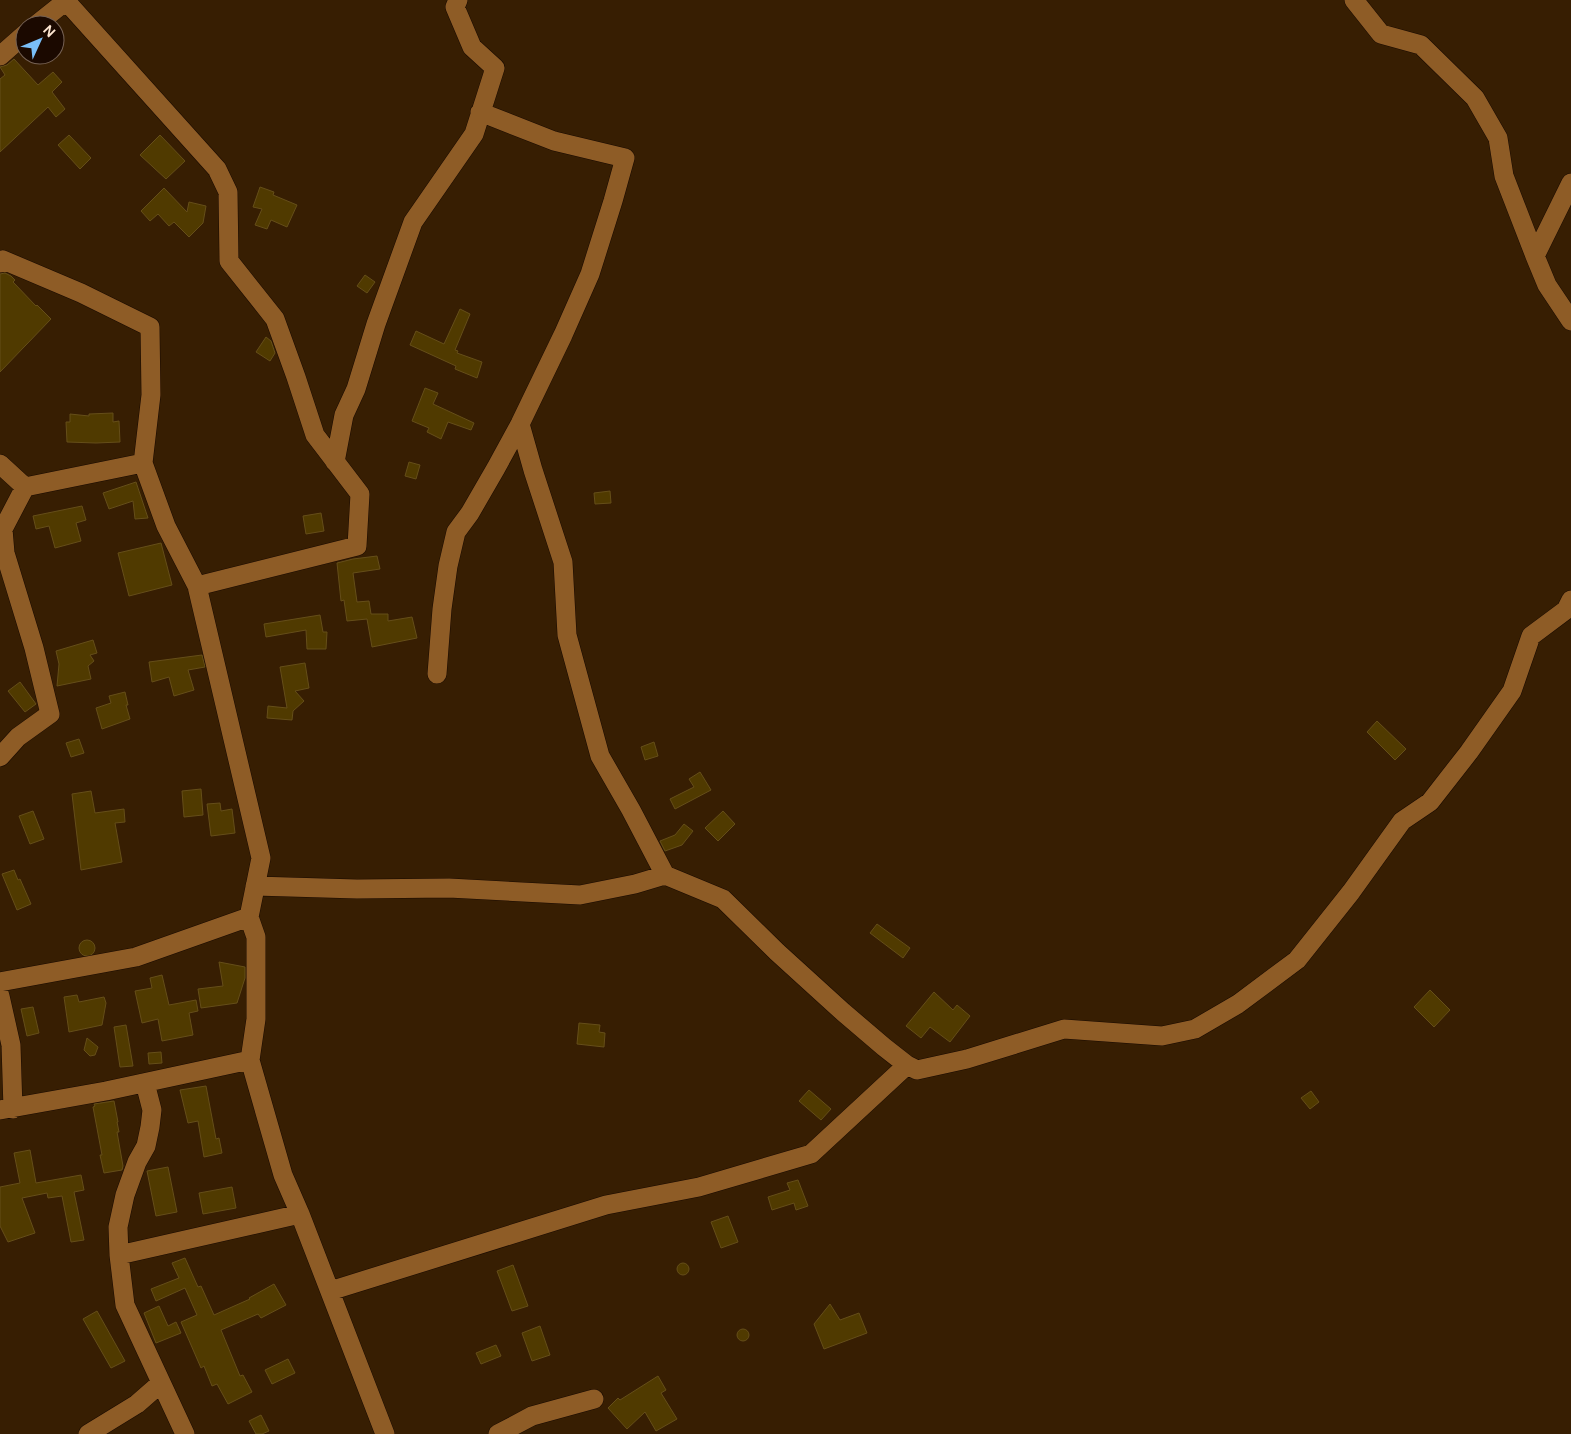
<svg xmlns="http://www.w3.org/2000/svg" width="1571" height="1434" font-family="'DM Sans',sans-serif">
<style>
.building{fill:#503a00;stroke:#654e19}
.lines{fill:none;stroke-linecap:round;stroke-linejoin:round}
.minor-casing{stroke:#190a00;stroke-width:20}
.minor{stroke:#8e5c26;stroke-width:19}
</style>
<rect width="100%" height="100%" fill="#371e02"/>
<path class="building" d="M14 59 38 85 53 72 62 82 52 92 65 109 56 117 48 107 0 152V79L5 75 0 67 7 65Z
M69 135 91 158 80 169 58 145Z
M160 135 185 161 166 179 140 155Z
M260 187 274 192 273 195 297 205 287 227 271 220 267 229 255 225 262 209 253 207Z
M164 188 187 212 189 202 206 206 203 223 189 237 174 222 169 226 158 214 150 221 141 211Z
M5 273 11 276 15 280 13 282 36 306 37 305 51 319 0 372V274Z
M365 275 375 282 367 293 357 286Z
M460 309 470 314 455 350 458 351 457 353 482 362 477 378 455 369 456 366 410 345 416 331 444 344Z
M266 337 271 341 275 353 270 361 256 352Z
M425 388 438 393 433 404 474 423 471 430 448 422 441 439 427 432 429 428 412 421Z
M113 413V422L119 421 120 442 96 443 67 442 66 422H70V414L89 416V414Z
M409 462 420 465 416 479 405 476Z
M136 482 148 518 135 519 133 501 109 509 103 493Z
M610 491 611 503 595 504 594 493Z
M82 506 86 520 76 523 81 541 55 548 49 526 36 529 33 516Z
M321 513 324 531 306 534 303 516Z
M161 543 172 585 129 596 118 553Z
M377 556 380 569 353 573 357 602 369 601 371 614H388V621L412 617 417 638 372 647 367 619 347 621 344 600 341 601 337 563 353 559Z
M320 615 323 632H327L326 649H307L306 630 266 637 264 624Z
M93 640 97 653 90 655 94 661 88 666 91 679 57 686 59 664 56 651Z
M202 655 205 667 188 670 194 690 174 696 169 677 152 682 149 662Z
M305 663 309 688 295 691 304 701 293 711 292 720 267 718 268 706 287 708 280 667Z
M20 682 36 704 25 712 8 691Z
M125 692 128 705H126L130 719 102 729 96 708 111 703 109 696Z
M1377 721 1406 749 1395 760 1367 732Z
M79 739 84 753 71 757 66 743Z
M654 742 658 756 645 760 641 747Z
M700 772 711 790 675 809 670 799 694 787 689 779Z
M201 789 203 815 184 817 182 791Z
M91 791 95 813 124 809 125 822 115 823 122 862 81 870 72 794Z
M220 803 221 811 232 809 235 833 211 836 207 804Z
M33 811 44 839 30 844 19 816Z
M723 811 735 824 718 841 705 828Z
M684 824 693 831 682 845 665 851 660 841 675 835Z
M14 870 18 880 20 879 31 904 17 910 2 874Z
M877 924 910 948 903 958 870 933Z
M79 948a8 8 0 1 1 16 0a8 8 0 1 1-16 0Z
M219 962 245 967V978L237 1003 201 1008 198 989 223 986Z
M162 975 169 1005 196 1000 198 1011 189 1013 193 1035 162 1041 158 1019 142 1023 135 991 152 988 150 978Z
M1430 990 1450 1010 1434 1027 1414 1007Z
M934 992 953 1010 957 1005 970 1016 950 1042 930 1027 921 1038 906 1026Z
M77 995 79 1002 104 997 106 1003 102 1025 69 1032 64 997Z
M33 1007 39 1033 27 1036 21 1009Z
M579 1023 600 1025 599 1032 605 1033 604 1047 577 1044Z
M126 1025 133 1066 120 1067 114 1027Z
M87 1038 98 1047 95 1055 90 1056 84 1050Z
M161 1052 162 1063 149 1064 148 1053Z
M206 1086 216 1139 219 1138 222 1153 204 1157 198 1121 188 1123 180 1090Z
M809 1090 831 1109 821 1120 799 1101Z
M1311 1091 1319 1102 1310 1109 1301 1098Z
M114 1101 118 1122H117L119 1132H117L123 1166 122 1170 104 1173 100 1155H102L93 1107 95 1106 94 1104Z
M30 1150 36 1183 81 1175 84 1190 74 1192 84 1240 71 1242 62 1196 48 1198 47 1193 22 1198 35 1233 8 1242 0 1226V1187L20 1183 14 1153Z
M168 1167 177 1212 156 1216 147 1171Z
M798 1180 808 1206 796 1210 794 1203 772 1210 768 1197 790 1190 787 1183Z
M232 1187 236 1208 203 1214 199 1193Z
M728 1216 738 1242 721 1248 711 1222Z
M185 1258 198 1287 201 1286 214 1315 250 1299 249 1298 274 1284 286 1305 261 1318 258 1314 221 1330 240 1376 243 1375 252 1392 228 1404 217 1384 212 1386 204 1366 201 1368 181 1322 197 1315 185 1288 156 1301 151 1289 179 1278 172 1263Z
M677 1269a6 6 0 1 1 12 0a6 6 0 1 1-12 0Z
M513 1265 528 1306 512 1311 497 1271Z
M830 1304 840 1320 859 1313 867 1333 824 1349 814 1324Z
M159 1306 168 1326 176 1322 181 1333 156 1343 144 1313Z
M97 1311 125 1361 111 1368 83 1319Z
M540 1326 550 1355 532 1361 522 1333Z
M737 1335a6 6 0 1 1 12 0a6 6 0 1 1-12 0Z
M496 1345 501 1356 481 1364 476 1353Z
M288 1359 295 1373 272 1384 265 1370Z
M658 1376 666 1390 661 1393 677 1419 656 1431 645 1412 627 1429 608 1408 618 1398 620 1400Z
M261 1415 269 1431 262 1434H256L249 1421Z"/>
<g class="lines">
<g class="minor-casing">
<path id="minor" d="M65 0 217 169 228 192 229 261 275 319 296 377 315 435 360 494 357 546 197 586
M1354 0 1381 34 1421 45 1475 98 1498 138 1504 176 1535 256 1547 285 1571 321
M36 25 66 1
M0 56 25 34
M1535 256 1571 183
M0 263 3 260 81 293 150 327 151 395 143 463 166 526 197 586 261 858 249 917 256 937V1019L250 1060 283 1175 300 1214 385 1434
M520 424 533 470 563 562 567 635 600 756 631 810 665 875 723 899 777 952 843 1012 884 1047 907 1065 917 1070 967 1059 1064 1029 1162 1036 1195 1029 1238 1004 1297 960 1351 892 1402 821 1430 802 1469 752 1512 691 1531 636 1566 610 1571 600
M335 462 344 415 356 389 376 324 413 222 474 134 495 68 472 47 455 7 458 0
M0 464 25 487
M25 487 143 463
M437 674 442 609 448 566 456 532 470 513 496 468 520 424 563 335 590 274 613 201 625 158 554 141 480 112
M0 757 18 737 50 714 34 648 5 553 3 529 25 487
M255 886 357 889 449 888 580 895 635 884 665 875
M0 982 136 957 249 917
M0 996 11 1045 13 1109
M145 1083 152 1110 150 1127 146 1146 137 1162 125 1195 118 1227 119 1255 125 1305 185 1434
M0 1110 106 1091 250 1060
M119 1255 300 1214
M330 1291 606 1205 699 1187 811 1154 907 1065
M88 1434 137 1404 161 1383
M498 1434 532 1416 594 1399"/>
</g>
<use href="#minor" class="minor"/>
</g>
<g transform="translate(40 40) rotate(46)"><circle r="24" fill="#1b0900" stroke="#766254"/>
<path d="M0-4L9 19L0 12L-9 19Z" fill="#7abff8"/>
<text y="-8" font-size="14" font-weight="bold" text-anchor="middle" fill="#fee7d2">N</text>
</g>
</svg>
